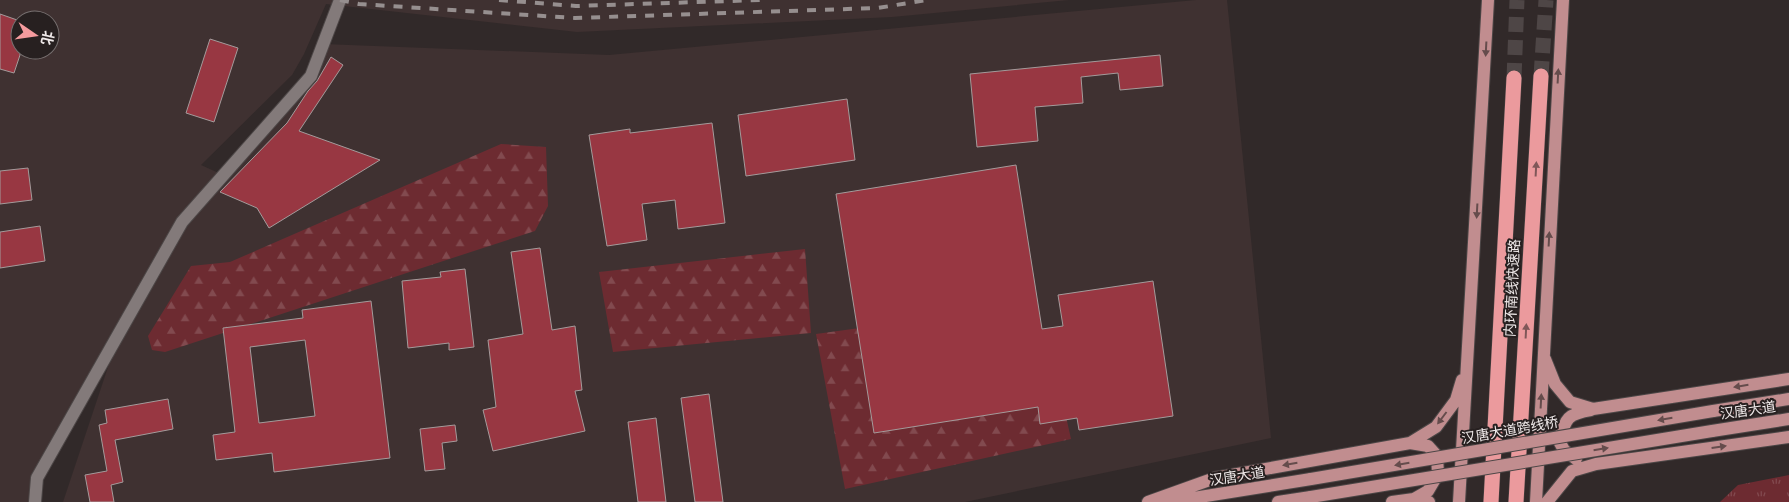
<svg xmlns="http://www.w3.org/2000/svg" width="1789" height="502" font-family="Raleway,'Noto Sans SC',sans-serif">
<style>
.built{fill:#3f3131;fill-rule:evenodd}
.grass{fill:url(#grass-tufts)}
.forest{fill:url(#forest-firs)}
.building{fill:#983742;stroke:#a49b9b;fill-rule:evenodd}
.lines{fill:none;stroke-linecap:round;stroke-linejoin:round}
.highway-tunnel{stroke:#4e4646;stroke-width:15;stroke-dasharray:15 8;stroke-linecap:butt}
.minor-casing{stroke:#4c4646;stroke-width:14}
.major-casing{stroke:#4c4646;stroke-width:14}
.highway-casing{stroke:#4c4646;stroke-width:16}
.minor{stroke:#837a7a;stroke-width:12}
.major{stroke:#c18d8f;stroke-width:12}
.highway{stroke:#eb9a9d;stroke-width:15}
.rail{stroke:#968f8f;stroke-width:4;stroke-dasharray:9 9;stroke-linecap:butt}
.major-bridge-casing{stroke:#4c4646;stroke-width:14;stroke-linecap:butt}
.major-bridge{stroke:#c18d8f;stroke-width:12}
.oneway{fill:#654c4c}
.oneway2{fill:#7f5758}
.labels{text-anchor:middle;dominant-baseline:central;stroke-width:4;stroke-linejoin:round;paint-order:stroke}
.street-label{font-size:14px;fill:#efe9e9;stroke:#272020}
</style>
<defs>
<pattern id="grass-tufts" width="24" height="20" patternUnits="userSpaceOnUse" patternTransform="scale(1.25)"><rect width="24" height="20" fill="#6d2b31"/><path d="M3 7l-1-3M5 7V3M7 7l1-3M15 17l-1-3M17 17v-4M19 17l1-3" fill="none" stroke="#824a4f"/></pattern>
<pattern id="forest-firs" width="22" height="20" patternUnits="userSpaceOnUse" patternTransform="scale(1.25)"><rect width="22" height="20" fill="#6d2b31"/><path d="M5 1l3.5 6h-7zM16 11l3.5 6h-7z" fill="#824a4f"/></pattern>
</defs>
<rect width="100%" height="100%" fill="#312929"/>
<path class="built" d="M0 0H1069L892 17 577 32 326 4 304 54 292 75 201 165 223 175 311 76 323 44 609 55 1196 0H1227L1271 438 965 502H63L119 334 37 478 33 502H0ZM20 20H50V50H20Z"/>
<path class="grass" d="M1789 475V502H1720L1738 485Z"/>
<path class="forest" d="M501 144 546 147 548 206 535 231 165 352 152 350 148 336 191 266 230 262Z
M805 249 811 333 613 352 599 272Z
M867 327 1059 385 1071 439 845 489 816 334Z"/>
<path class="building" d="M0 14 20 21V55L14 73 0 69Z
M210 39 238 48 214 122 186 113Z
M1160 55 1163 86 1120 90 1118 73 1081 77 1083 103 1035 107 1038 141 977 147 970 74Z
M331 57 343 65 299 131 380 160 269 228 257 208 220 192 287 123 308 91 317 81Z
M847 99 855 160 746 176 738 115Z
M712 123 725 223 678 229 675 200 642 204 647 240 607 246 589 135 630 129V133Z
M1016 165 1042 329 1063 326 1058 295 1153 281 1173 416 1079 430 1077 418 1040 424 1038 407 874 433 836 194Z
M28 168 32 200 0 204V171Z
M40 226 45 261 0 268V232Z
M540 248 552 330 575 326 582 390 575 391 585 431 493 451 483 410 496 407 488 340 523 334 511 252Z
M465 269 474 347 449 350V343L408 348 402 281 441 277 440 272Z
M371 301 390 458 274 472 272 453 216 460 213 435 235 432 223 328 303 318 302 310ZM305 340 315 416 259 423 250 347Z
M709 394 723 502H695L681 398Z
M168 399 173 429 115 440 123 482 111 485 114 502H90L85 475 107 471 99 425 107 423 105 410Z
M656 418 666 502H638L628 422Z
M455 425 457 441 442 443 445 469 425 471 420 429Z"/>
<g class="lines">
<path class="highway-tunnel" d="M1541 76 1546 0
M1514 78 1517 0"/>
<g class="minor-casing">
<path id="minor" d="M35 502 37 478 182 222 311 76 340 0"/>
</g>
<g class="major-casing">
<path id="major" d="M1545 359 1555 384 1570 402 1593 409 1789 379
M1713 411 1789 399
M1712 431 1789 419
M1410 443 1428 446 1437 456 1438 474 1428 491 1414 499
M1576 459 1564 450 1559 441C1566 418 1567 414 1591 410
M1148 502 1215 478 1410 443 1436 427 1456 400 1462 380
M1169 502 1311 479
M1278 502 1311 497
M1392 502 1414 499 1429 502
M1459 502 1488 0
M1536 502 1563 0
M1547 502 1572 471 1596 464 1789 437"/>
</g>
<g class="highway-casing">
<path id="highway" d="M1491 502 1514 78
M1516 502 1541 76"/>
</g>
<use href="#minor" class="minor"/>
<use href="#major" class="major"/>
<use href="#highway" class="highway"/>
<path class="rail" d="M340 0 359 4 575 18 878 8 926 0
M499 0 576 6 760 0"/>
<g class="major-bridge-casing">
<path id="major-bridge" d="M1311 479 1713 411
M1311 497 1712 431"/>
</g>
<use href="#major-bridge" class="major-bridge"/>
</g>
<defs><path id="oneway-solid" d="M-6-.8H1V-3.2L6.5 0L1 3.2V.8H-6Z" transform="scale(1.25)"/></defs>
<g class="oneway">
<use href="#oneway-solid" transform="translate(1486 49) rotate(93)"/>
<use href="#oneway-solid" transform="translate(1558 76) rotate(-87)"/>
<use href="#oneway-solid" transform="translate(1477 211) rotate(93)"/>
<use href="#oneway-solid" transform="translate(1549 239) rotate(-87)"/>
<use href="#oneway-solid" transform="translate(1741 386) rotate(171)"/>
<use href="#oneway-solid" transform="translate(1541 401) rotate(-87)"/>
<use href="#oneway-solid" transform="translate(1442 418) rotate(127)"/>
<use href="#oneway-solid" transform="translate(1665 419) rotate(170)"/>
<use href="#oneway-solid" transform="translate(1719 447) rotate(-8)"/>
<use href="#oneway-solid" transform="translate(1601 449) rotate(-9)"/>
<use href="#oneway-solid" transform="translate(1290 464) rotate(170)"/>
<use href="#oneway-solid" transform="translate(1402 464) rotate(170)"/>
</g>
<g class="oneway2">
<use href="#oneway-solid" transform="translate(1536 169) rotate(-87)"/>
<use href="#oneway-solid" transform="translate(1526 331) rotate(-87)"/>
</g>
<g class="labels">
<g class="street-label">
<text transform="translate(1512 288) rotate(-87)">内环南线快速路</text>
<text transform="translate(1748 410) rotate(-8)">汉唐大道</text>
<text transform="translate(1510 430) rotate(-10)">汉唐大道跨线桥</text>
<text transform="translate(1237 476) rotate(-9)">汉唐大道</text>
</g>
</g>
<g transform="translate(35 35) rotate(103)"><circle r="24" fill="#272020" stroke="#777070"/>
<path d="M0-4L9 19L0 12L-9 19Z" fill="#f59b9e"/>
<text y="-8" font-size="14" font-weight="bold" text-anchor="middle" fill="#efe9e9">北</text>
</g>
</svg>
